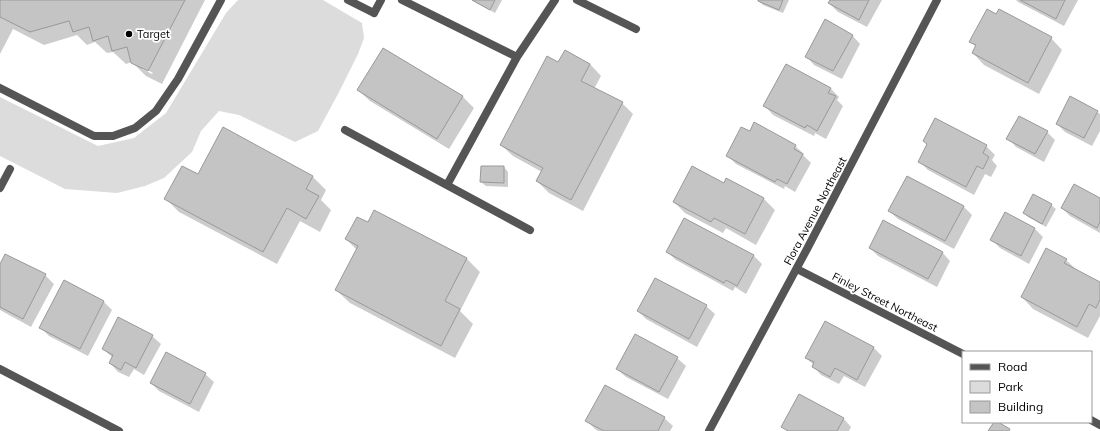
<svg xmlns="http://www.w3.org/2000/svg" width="1100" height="431" font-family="Mulish,sans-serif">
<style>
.green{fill:#dcdcdc}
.shadow{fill:#0003;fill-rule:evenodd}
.building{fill:#c4c4c4;stroke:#999}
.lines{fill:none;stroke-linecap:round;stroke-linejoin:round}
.service{stroke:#555;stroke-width:8}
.minor{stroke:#555;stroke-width:8}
.poi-dot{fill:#000;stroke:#fff;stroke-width:1.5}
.labels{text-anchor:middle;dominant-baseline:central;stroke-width:3.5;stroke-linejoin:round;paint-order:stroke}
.poi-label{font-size:11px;fill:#000;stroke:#fff;text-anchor:start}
.street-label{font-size:11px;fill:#000;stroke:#fff}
</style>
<rect width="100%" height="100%" fill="#fff"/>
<path class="green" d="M238 0H323L362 23 364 38 358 54 338 94 318 131 295 142 239 115 219 111 201 131 192 152 164 178 145 186 117 193 65 189 0 156V97L98 146 134 138 166 113 226 13Z"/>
<path class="shadow" d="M0 0H205L162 84 146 76 132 62 126 64 113 52 107 53 95 42 87 45 77 35 44 45 13 29 0 54ZM142 67 153 73 152 74 142 69Z
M473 0H502L495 13 476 3Z
M760 0H789L783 13 763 5 759 1Z
M831 0H882L867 27 838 12 829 3Z
M1016 0H1078L1064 26 1018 2Z
M852 35 860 44 842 79 814 65 806 56Z
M1051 38 1062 50 1039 94 984 65 973 53 976 47 970 41Z
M383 49 463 97 474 108 449 149 370 101 358 90Z
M565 51 590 64 601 76 594 89 622 103 633 114 583 211 549 193 537 181 542 172 513 156 501 145 559 63Z
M830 88 839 97 837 100 843 106 826 139 815 133 814 136 773 115 765 106Z
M1097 112 1100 114V131L1092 146 1065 132 1057 124Z
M223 129 313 177 326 190 321 200 331 210 320 232 300 221 277 264 179 212 166 199 198 176Z
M1047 132 1055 140 1044 162 1016 147 1008 138Z
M750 133 795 146 804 154 803 155 811 163 795 192 785 186 784 189 736 164 728 156Z
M924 141 986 146 995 155 992 160 997 166 991 177 985 174 974 195 928 170 919 161 928 145Z
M482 167H504L508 172V187L486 186 481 182Z
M727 180 764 199 775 210 756 245 726 228 723 233 685 213 674 202 724 184Z
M1100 199V233L1070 216 1062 208Z
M1051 205 1056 209 1046 227 1028 217 1024 213Z
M963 206 972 215 954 249 898 219 889 211Z
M375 211 467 259 480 272 460 311 473 324 455 358 350 303 336 290 357 250 346 239 368 223Z
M1005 213 1035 229 1043 237 1029 264 1000 248 991 239Z
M870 248 942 252 950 261 937 287 878 256Z
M667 252 753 255 762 264 746 294 735 287 733 291 676 260Z
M1066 260 1078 271 1100 283V316L1088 338 1033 309 1022 297Z
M0 266 45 275 54 284 31 327 0 310Z
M104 302 112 310 88 356 49 336 41 328Z
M706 306 715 314 697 347 646 319 638 311Z
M152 336 161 344 144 375 134 369 129 377 118 372 110 363 113 358 103 349Z
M873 347 882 356 865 387 844 376 839 384 821 375 813 366 814 365 806 358Z
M677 358 686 366 668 399 626 377 617 369Z
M205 374 214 382 199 412 159 391 151 383Z
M605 386 664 418 673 426 670 431H598L595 429 587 421Z
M843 418 851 427 849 431H787L783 427Z"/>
<path class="building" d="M0 0H185L148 71 131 63 127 47 112 51 108 36 93 41 89 27 73 32 69 21 30 32 0 17Z
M472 0H495L490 10Z
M758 0H783L779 10 758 1Z
M830 0H869L859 20 828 3Z
M1020 0H1065L1056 19Z
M987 9 996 14 999 9 1052 37 1028 83 972 53 976 45 969 42Z
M825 19 853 35 833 71 805 57Z
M383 48 463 96 437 139 357 90Z
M565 50 590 64 581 81 623 102 571 200 536 181 543 168 500 145 547 56 558 62Z
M786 64 831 88 828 93 836 96 817 131 807 125 805 128 763 106Z
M1070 96 1098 111 1084 138 1056 124Z
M1019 116 1048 131 1035 154 1006 139Z
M935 118 987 145 983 153 989 157 983 169 977 166 966 187 918 162 927 144 923 141Z
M754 122 796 145 794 149 803 154 787 184 777 179 775 182 726 156 741 127 750 131Z
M223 127 313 176 306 189 319 196 306 219 287 208 263 252 164 199 182 166 198 174Z
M481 166H504V183L480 182Z
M692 166 724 183 726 178 764 198 745 234 714 218 711 222 673 202Z
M907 176 964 206 945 241 888 211Z
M1074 184 1100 198V222L1097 228 1061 208Z
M1033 194 1052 204 1042 224 1023 213Z
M374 210 467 258 445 301 460 309 441 346 335 290 358 246 345 239 357 217 368 222Z
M1005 212 1035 228 1021 256 990 240Z
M684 218 754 255 737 286 726 280 724 283 666 252Z
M883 220 943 252 928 279 869 248Z
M1046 248 1067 259 1064 263 1100 282V300L1096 308 1089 304 1077 327 1021 297Z
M5 254 46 274 23 319 0 307V264Z
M655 278 707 305 689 339 637 311Z
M64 280 104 301 80 349 39 328Z
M118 317 153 335 136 368 125 362 121 370 109 363 113 355 102 349Z
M825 321 874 347 857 380 835 368 830 377 812 367 814 362 805 358Z
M635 334 678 357 659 392 616 369Z
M166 352 206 373 190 404 150 383Z
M605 385 665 417 658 431H604L585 421Z
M799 394 844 418 837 431H788L781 427Z
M994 422H998L1010 429 1009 431H988Z"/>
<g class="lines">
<path class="service" d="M348 0 374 13
M402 0 517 57
M577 0 636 29
M0 88 94 136H113L135 128 156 111 178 79 221 0
M345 130 530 230
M447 185 517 57 555 0"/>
<path class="minor" d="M374 13 381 0
M0 188 10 169
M797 269 963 354
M0 369 119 431
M1091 420 1100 425
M709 431 807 249 937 0"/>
</g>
<circle class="poi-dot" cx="129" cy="34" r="4"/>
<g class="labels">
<g class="poi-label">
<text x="137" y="34">Target</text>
</g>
<g class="street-label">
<text transform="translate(815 211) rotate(-62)">Flora Avenue Northeast</text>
<text transform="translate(885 302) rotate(27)">Finley Street Northeast</text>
</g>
</g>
<rect x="962" y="351" width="130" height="72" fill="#ffffff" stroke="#999999"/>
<rect x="970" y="364" width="20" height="6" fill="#555555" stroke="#999999"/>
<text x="998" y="371" font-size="12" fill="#000000">Road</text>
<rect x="970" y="381" width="20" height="12" fill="#dcdcdc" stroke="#999999"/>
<text x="998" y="391" font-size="12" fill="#000000">Park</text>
<rect x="970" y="401" width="20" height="12" fill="#c4c4c4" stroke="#999999"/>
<text x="998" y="411" font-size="12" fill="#000000">Building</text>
</svg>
